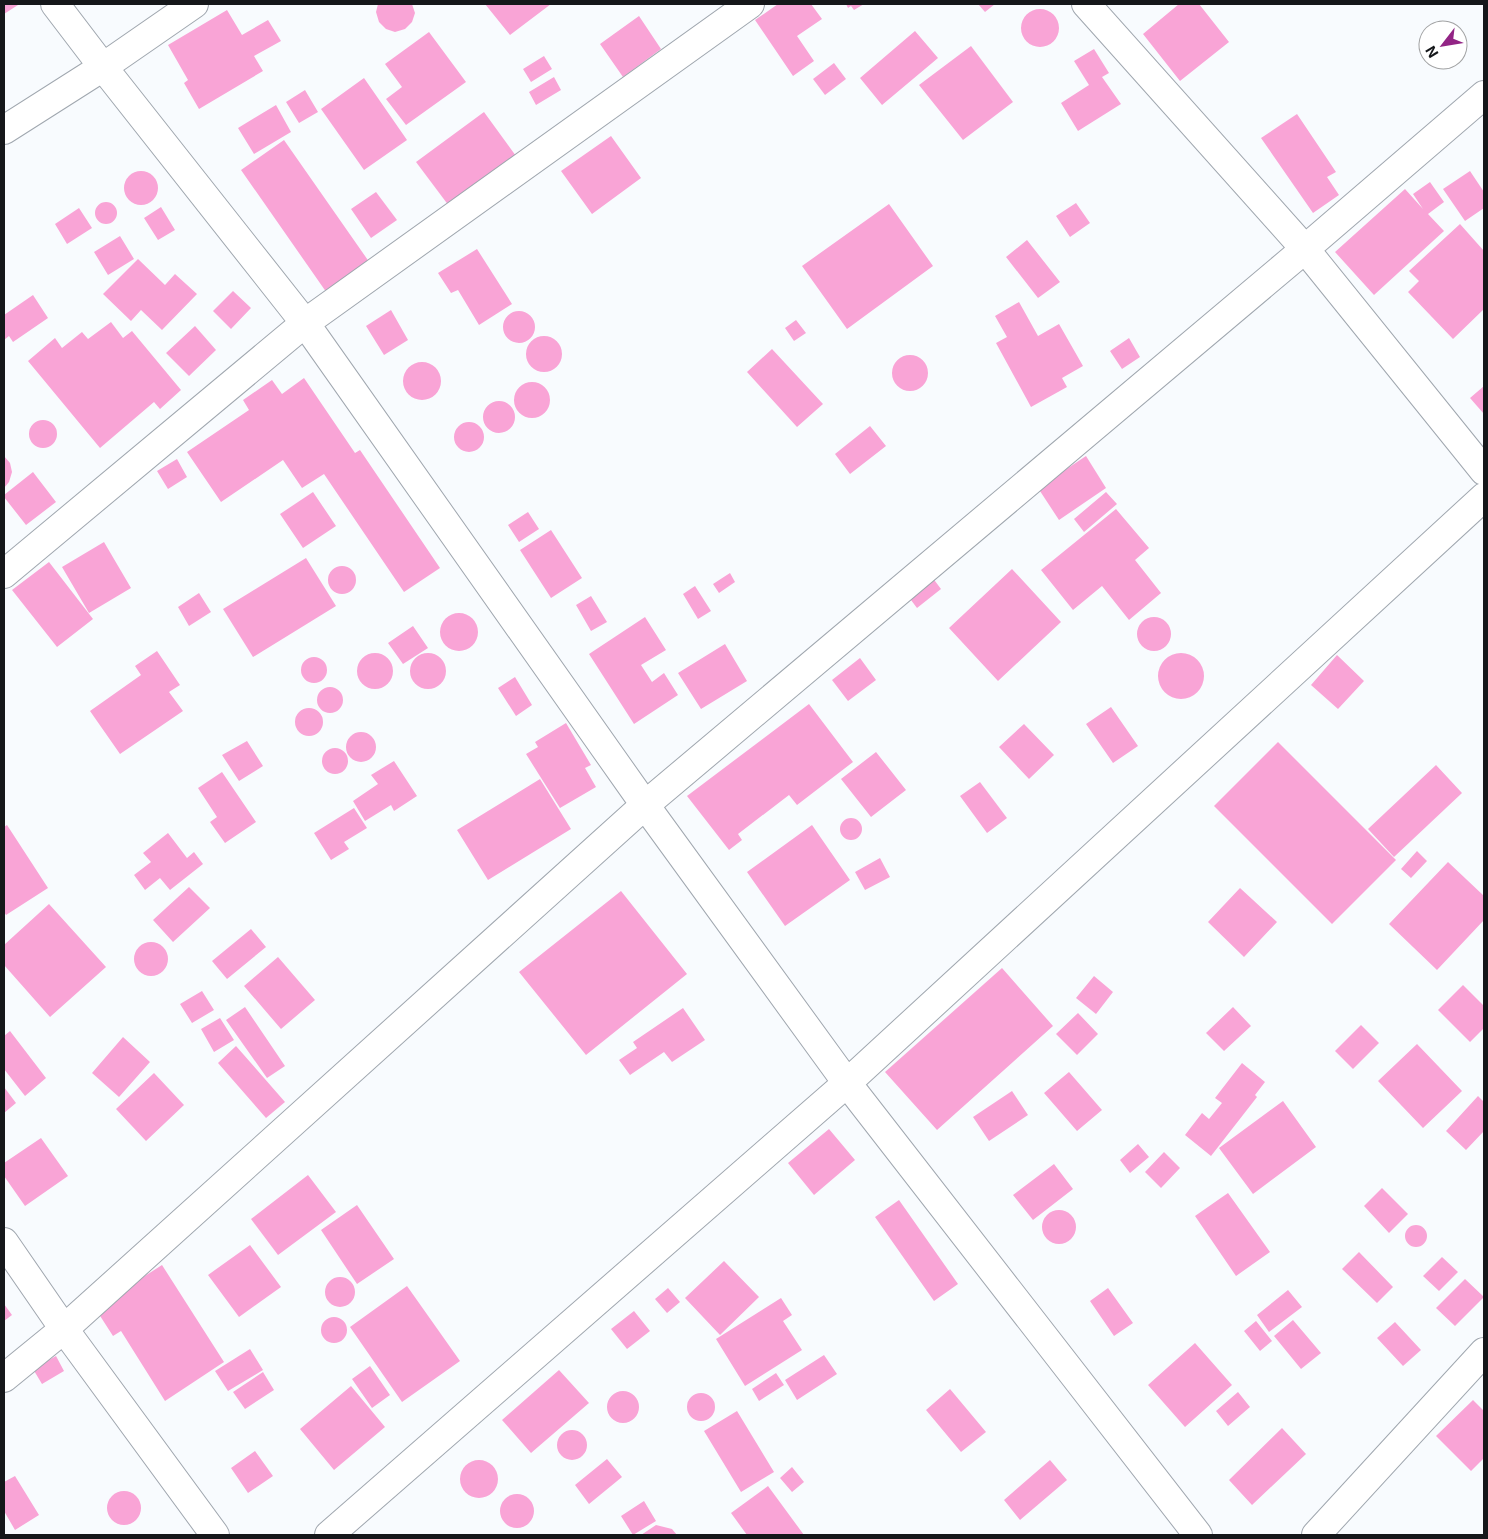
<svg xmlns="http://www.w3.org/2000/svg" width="1488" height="1539" font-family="Inter,sans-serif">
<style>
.building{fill:#f9a4d6}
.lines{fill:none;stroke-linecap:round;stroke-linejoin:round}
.street-casing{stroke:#a0a7af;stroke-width:30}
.street{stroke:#fff;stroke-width:28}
</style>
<rect width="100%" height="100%" fill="#f8fbfe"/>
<path class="building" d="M4 4H17L18 5 4 14Z
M378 4H412L415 13 412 22 405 29 395 32 386 29 379 22 376 12Z
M485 4H551L510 35Z
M778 4H811L822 19 797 36 814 61 793 76 755 20Z
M846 4H864L854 10 851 6 848 8Z
M978 4H995L985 12Z
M1179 4H1199L1229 42 1180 81 1143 34Z
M1021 28a19 19 0 1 1 38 0a19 19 0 1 1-38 0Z
M227 10 242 35 268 20 281 41 254 56 263 71 199 109 184 83 188 80 168 45Z
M639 16 661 49 623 77 600 44Z
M915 31 938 58 882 105 860 78Z
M429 32 466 82 406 125 386 99 402 87 385 64Z
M971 46 1013 102 963 140 919 85Z
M1094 49 1109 73 1102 77 1121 104 1078 131 1061 103 1089 85 1074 61Z
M544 56 552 69 531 82 523 69Z
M834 63 846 79 825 95 813 79Z
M554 77 561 90 536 105 529 92Z
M364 78 407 140 364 170 321 109Z
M305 90 318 112 299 123 286 102Z
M276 105 291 132 254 154 238 128Z
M484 112 516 156 449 206 416 162Z
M1297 114 1336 172 1327 177 1339 195 1313 213 1261 138Z
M611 136 641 178 592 214 561 171Z
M284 140 372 266 329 296 241 170Z
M1470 171 1484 192V208L1465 221 1443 189Z
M124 188a17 17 0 1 1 34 0a17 17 0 1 1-34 0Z
M1430 182 1444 202 1428 214 1444 231 1374 295 1335 252 1405 189 1423 209 1413 194Z
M376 192 397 220 371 238 351 209Z
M95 213a11 11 0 1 1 22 0a11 11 0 1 1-22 0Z
M1076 203 1090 223 1070 237 1056 216Z
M889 204 933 266 847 329 802 266Z
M161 207 175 230 158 240 144 218Z
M79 208 92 228 67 244 55 224Z
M1460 224 1484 251V309L1453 339 1408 292 1419 281 1409 271Z
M120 236 134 259 108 275 94 252Z
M1027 240 1060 282 1038 298 1006 257Z
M477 249 512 304 479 325 458 290 451 293 438 273Z
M138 259 165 285 175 274 197 294 162 330 141 310 131 321 103 294Z
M233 291 251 308 231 329 213 311Z
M33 295 48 318 13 342 9 336 4 340V315Z
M1019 302 1038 336 1059 324 1083 366 1062 378 1067 387 1031 407 996 343 1007 337 995 316Z
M391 310 408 340 384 355 366 326Z
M503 327a16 16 0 1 1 32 0a16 16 0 1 1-32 0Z
M796 320 806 333 794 341 785 328Z
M111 322 123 338 132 331 181 390 160 409 154 402 100 448 28 361 55 338 62 348 82 332 88 339Z
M195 326 216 350 189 376 166 353Z
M526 354a18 18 0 1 1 36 0a18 18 0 1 1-36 0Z
M1129 338 1140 357 1122 369 1110 351Z
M772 349 823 404 797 427 747 372Z
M892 373a18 18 0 1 1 36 0a18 18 0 1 1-36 0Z
M403 381a19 19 0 1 1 38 0a19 19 0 1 1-38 0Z
M304 378 355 453 360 450 440 568 404 592 324 474 302 488 283 460 221 502 187 452 249 410 243 400 272 380 282 394Z
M514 400a18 18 0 1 1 36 0a18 18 0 1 1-36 0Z
M1484 386V414L1470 398Z
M483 417a16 16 0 1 1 32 0a16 16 0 1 1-32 0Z
M29 434a14 14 0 1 1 28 0a14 14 0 1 1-28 0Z
M454 437a15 15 0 1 1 30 0a15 15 0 1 1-30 0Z
M870 426 886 446 850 474 835 454Z
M4 456 10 463 12 472 9 482 4 488Z
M1086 456 1106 488 1059 520 1038 488Z
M177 459 187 477 168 489 157 471Z
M33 472 56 502 26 525 4 497V495Z
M313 492 336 526 303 548 280 514Z
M1106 492 1117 504 1084 532 1074 519Z
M1116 509 1149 548 1135 560 1161 593 1129 620 1102 586 1073 610 1041 570Z
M528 512 539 529 519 542 508 525Z
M551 530 582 578 551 598 520 550Z
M104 542 131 588 89 613 62 567Z
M306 558 336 606 253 657 223 609Z
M49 562 93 619 57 647 12 590Z
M328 580a14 14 0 1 1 28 0a14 14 0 1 1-28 0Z
M1012 569 1061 622 998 681 949 628Z
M730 573 735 582 719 593 713 584Z
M932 577 941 589 917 608 908 596Z
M695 586 711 611 698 619 683 594Z
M199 593 211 612 189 626 178 607Z
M591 596 607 622 591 631 576 605Z
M440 632a19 19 0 1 1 38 0a19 19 0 1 1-38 0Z
M1137 634a17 17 0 1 1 34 0a17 17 0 1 1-34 0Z
M645 617 666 650 641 665 652 682 664 673 678 695 634 724 589 654Z
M413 626 428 648 403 664 388 643Z
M725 644 747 681 701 709 678 673Z
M157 651 180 685 169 692 183 711 120 754 90 711 141 675 135 666Z
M1158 676a23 23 0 1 1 46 0a23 23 0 1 1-46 0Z
M410 671a18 18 0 1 1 36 0a18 18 0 1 1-36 0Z
M357 671a18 18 0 1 1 36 0a18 18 0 1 1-36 0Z
M1337 655 1364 681 1338 709 1311 685Z
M301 670a13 13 0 1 1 26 0a13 13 0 1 1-26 0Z
M860 658 876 680 848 701 832 680Z
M515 677 532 705 516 716 498 688Z
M317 700a13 13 0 1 1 26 0a13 13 0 1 1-26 0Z
M809 704 853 762 797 805 789 795 738 834 742 840 729 850 687 796Z
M1111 707 1138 746 1113 763 1086 724Z
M295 722a14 14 0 1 1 28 0a14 14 0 1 1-28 0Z
M566 723 591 765 585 768 596 787 560 808 526 754 538 747 535 742Z
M1024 724 1054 755 1029 779 999 747Z
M346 747a15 15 0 1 1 30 0a15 15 0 1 1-30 0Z
M247 741 263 766 239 781 222 755Z
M1278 742 1396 860 1332 924 1214 806Z
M322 761a13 13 0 1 1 26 0a13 13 0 1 1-26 0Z
M876 752 906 790 871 817 841 779Z
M394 761 417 796 394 811 391 805 365 821 353 801 378 784 371 775Z
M1436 765 1462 793 1394 857 1368 829Z
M222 772 256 822 225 843 210 822 217 817 198 788Z
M540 779 571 829 488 880 457 830Z
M980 782 1007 818 987 833 960 796Z
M354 808 367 828 344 842 349 849 331 860 314 833Z
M840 829a11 11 0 1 1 22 0a11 11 0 1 1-22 0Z
M7 825 48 888 6 915 4 912V827Z
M812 825 850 880 785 926 747 872Z
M168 833 187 858 194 852 203 864 170 890 160 878 145 890 134 875 151 862 143 853Z
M1417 851 1427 861 1411 878 1401 869Z
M880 858 890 877 865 890 855 872Z
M1448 862 1484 896V920L1437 970 1389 924Z
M189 887 210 908 173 942 153 920Z
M1240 888 1277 922 1244 957 1208 922Z
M621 891 687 974 586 1055 519 972Z
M49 904 106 967 50 1017 4 965V945Z
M251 929 266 947 227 979 212 961Z
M134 959a17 17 0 1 1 34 0a17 17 0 1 1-34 0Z
M278 957 315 1000 281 1029 244 986Z
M1002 968 1053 1026 937 1130 885 1072Z
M1094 976 1113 992 1096 1014 1076 998Z
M1463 985 1484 1006V1028L1470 1042 1438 1010Z
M202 991 214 1010 192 1023 180 1004Z
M245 1007 285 1066 267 1078 226 1020Z
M1233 1007 1251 1026 1224 1051 1206 1033Z
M683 1008 705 1040 672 1062 664 1052 630 1075 619 1060 637 1048 633 1042Z
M1078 1013 1098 1034 1077 1055 1056 1034Z
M220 1018 234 1040 214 1052 201 1029Z
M1361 1025 1379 1043 1353 1069 1335 1051Z
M10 1031 46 1078 25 1096 4 1069V1036Z
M123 1037 150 1062 119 1097 92 1073Z
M1417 1044 1462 1091 1423 1128 1378 1081Z
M236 1046 285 1102 266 1118 218 1063Z
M1242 1063 1265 1082 1255 1095 1257 1097 1211 1156 1185 1135 1202 1113 1209 1119 1222 1103 1215 1098Z
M1069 1072 1102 1110 1077 1131 1044 1093Z
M154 1073 184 1105 146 1141 116 1109Z
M4 1087 16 1103 4 1113Z
M1012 1091 1028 1115 989 1141 973 1117Z
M1478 1096 1484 1102V1131L1466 1150 1446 1131Z
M1283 1101 1316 1147 1253 1194 1219 1148Z
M829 1129 855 1160 814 1195 788 1163Z
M41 1138 68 1176 25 1206 4 1176V1163Z
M1138 1144 1149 1157 1130 1173 1120 1160Z
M1164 1152 1180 1168 1161 1188 1145 1172Z
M1054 1164 1073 1189 1033 1220 1013 1195Z
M308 1175 336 1212 278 1255 251 1219Z
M1382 1188 1408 1214 1389 1233 1364 1206Z
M1228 1193 1270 1252 1236 1276 1195 1216Z
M899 1200 958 1284 934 1301 875 1217Z
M357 1205 394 1259 357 1284 321 1230Z
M1042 1227a17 17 0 1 1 34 0a17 17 0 1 1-34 0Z
M1405 1236a11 11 0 1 1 22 0a11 11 0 1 1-22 0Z
M250 1245 281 1287 239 1317 208 1275Z
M1359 1252 1393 1287 1377 1303 1342 1269Z
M1442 1257 1458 1272 1439 1291 1423 1276Z
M724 1261 759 1297 720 1335 685 1298Z
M162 1265 224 1362 165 1401 121 1331 113 1336 95 1308Z
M325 1292a15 15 0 1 1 30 0a15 15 0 1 1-30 0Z
M1465 1279 1484 1297 1455 1326 1436 1308Z
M407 1286 460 1361 402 1402 350 1327Z
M668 1288 680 1302 667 1313 655 1299Z
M1108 1288 1133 1323 1114 1336 1090 1301Z
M1288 1290 1302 1307 1269 1332 1257 1315Z
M781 1298 792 1315 783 1321 802 1350 745 1386 716 1339Z
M4 1304 12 1315 4 1321Z
M634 1311 650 1331 627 1349 611 1329Z
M321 1330a13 13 0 1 1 26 0a13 13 0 1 1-26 0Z
M1293 1320 1321 1353 1301 1369 1274 1336Z
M1256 1321 1272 1341 1260 1351 1244 1331Z
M1395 1322 1421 1350 1403 1366 1377 1338Z
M1195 1343 1232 1385 1185 1427 1148 1385Z
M250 1349 263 1370 228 1391 215 1371Z
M824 1355 837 1374 797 1400 785 1380Z
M56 1356 64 1371 42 1384 33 1369Z
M370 1366 390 1395 372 1408 352 1379Z
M559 1370 589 1403 531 1453 502 1420Z
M263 1372 274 1390 245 1409 233 1392Z
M776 1373 784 1385 759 1401 752 1389Z
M351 1386 385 1427 334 1470 300 1429Z
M950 1389 986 1432 961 1452 926 1410Z
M607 1407a16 16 0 1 1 32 0a16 16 0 1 1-32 0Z
M1238 1392 1250 1407 1228 1426 1216 1411Z
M687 1407a14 14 0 1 1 28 0a14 14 0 1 1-28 0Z
M1473 1400 1484 1411V1458L1471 1471 1436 1436Z
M737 1411 774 1472 741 1492 704 1431Z
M1282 1428 1306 1454 1252 1505 1229 1480Z
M557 1445a15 15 0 1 1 30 0a15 15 0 1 1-30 0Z
M255 1451 273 1476 248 1493 231 1468Z
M607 1459 622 1477 589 1504 575 1485Z
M1050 1460 1067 1480 1020 1520 1004 1500Z
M460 1479a19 19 0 1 1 38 0a19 19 0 1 1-38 0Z
M792 1467 804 1482 792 1492 780 1478Z
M15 1476 39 1515 15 1530 4 1511V1482Z
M768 1486 804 1535H747L731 1513Z
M107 1508a17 17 0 1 1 34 0a17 17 0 1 1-34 0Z
M500 1511a17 17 0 1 1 34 0a17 17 0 1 1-34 0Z
M644 1501 656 1521 633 1535 621 1516Z
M656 1525 672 1529 677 1535H641Z"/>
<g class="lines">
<g class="street-casing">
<path id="street" d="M55 4 103 67 305 323 645 805 847 1083 1198 1535
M1086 4 1305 249 1484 471
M4 130 103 67 194 4
M4 574 305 323 750 4
M4 1242 64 1329 215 1535
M4 1378 64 1329 645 805 1305 249 1484 95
M329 1535 847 1083 1484 497
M1316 1535 1484 1352"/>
</g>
<use href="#street" class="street"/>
</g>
<rect width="1488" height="1539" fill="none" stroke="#15171a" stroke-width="10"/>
<g transform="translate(1443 45) rotate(239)"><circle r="24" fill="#ffffff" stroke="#a1a2a3"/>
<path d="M0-4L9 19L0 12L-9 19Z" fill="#922485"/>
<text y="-8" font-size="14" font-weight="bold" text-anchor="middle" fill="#15171a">N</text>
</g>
</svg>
